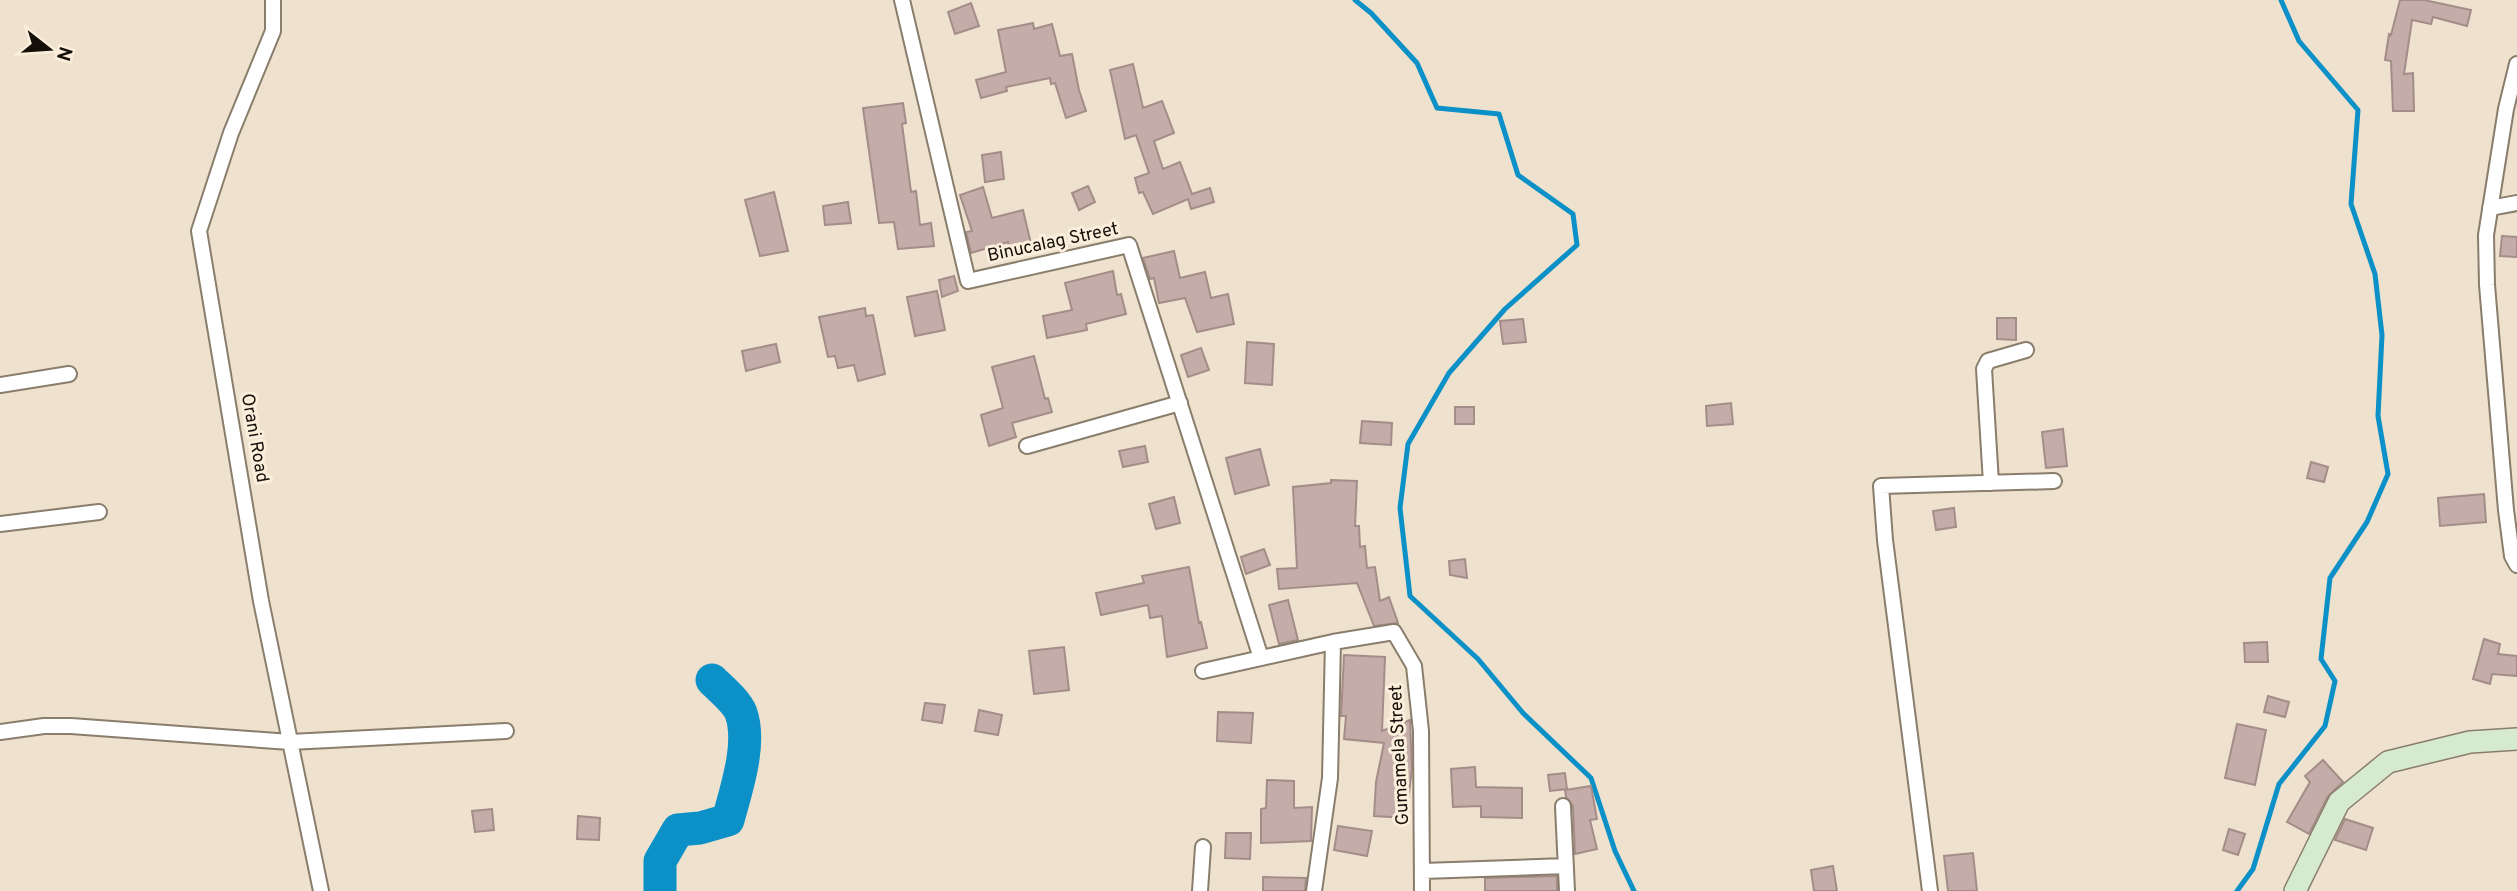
<svg xmlns="http://www.w3.org/2000/svg" width="2517" height="891" font-family="Overpass,sans-serif">
<style>
.lines{fill:none;stroke-linecap:round;stroke-linejoin:round}
.stream{stroke:#0b90c7;stroke-width:5}
.river{stroke:#0b90c7;stroke-width:33}
.building{fill:#c4aca8;stroke:#a48d89;stroke-width:2}
.street-casing{stroke:#897d6c;stroke-width:18}
.secondary-casing{stroke:#897d6c;stroke-width:24}
.street{stroke:#fff;stroke-width:14}
.secondary{stroke:#d5eace;stroke-width:21}
.labels{text-anchor:middle;dominant-baseline:central;stroke-width:6;stroke-linejoin:round;paint-order:stroke}
.street-label{font-size:18px;fill:#140f09;stroke:#fbeedb}
</style>
<rect width="100%" height="100%" fill="#eee1ce"/>
<g class="lines">
<path class="stream" d="M1355 0 1371 13 1417 63 1437 108 1499 114 1518 175 1573 214 1577 245 1505 309 1449 373 1408 444 1400 508 1410 596 1478 659 1523 713 1591 778 1615 851 1634 891
M2237 891 2253 869 2279 784 2325 726 2335 681 2321 659 2330 578 2367 522 2388 474 2378 416 2382 335 2375 274 2351 204 2358 110 2299 41 2281 0"/>
<path class="river" d="M660 891V861L678 830 700 828 728 820C736 790 752 744 741 713 737 702 721 689 712 680"/>
</g>
<path class="building" d="M2400 0H2424L2471 10 2467 26 2433 17 2431 24 2412 20 2404 74 2413 73 2414 111H2393L2391 61 2385 60 2389 34 2391 35Z
M971 3 979 26 955 34 948 12Z
M1033 23 1034 29 1052 24 1060 56 1072 54 1079 90 1086 111 1066 118 1055 83 1051 84 1050 78 1006 87 1007 91 981 98 976 80 1006 72 998 30Z
M1133 64 1143 108 1162 101 1174 133 1154 141 1163 169 1180 162 1192 194 1210 188 1214 202 1191 209 1188 199 1153 214 1143 192 1139 193 1135 178 1149 173 1136 135 1125 139 1110 70Z
M903 103 906 123 902 124 911 192 916 191 920 225 931 223 934 246 898 249 894 222 879 223 863 108Z
M1001 152 1004 179 985 182 982 155Z
M1088 186 1095 202 1079 210 1072 193Z
M983 187 992 218 1023 210 1032 248 1010 253 1008 242 971 253 966 232 972 231 960 195Z
M774 192 788 251 760 256 745 200Z
M848 202 851 223 825 225 823 206Z
M2502 236 2517 237V257L2500 256Z
M1174 251 1180 278 1205 272 1211 298 1228 294 1234 324 1197 332 1185 298 1159 303 1154 278 1150 279 1143 258Z
M1113 271 1117 295 1121 294 1126 314 1086 324 1087 330 1047 338 1043 316 1072 310 1065 283Z
M954 276 958 291 942 297 939 280Z
M937 291 945 330 915 336 907 297Z
M865 308 866 316 873 315 885 374 858 381 854 365 838 368 835 356 828 357 819 317Z
M1997 318H2016V340L1997 339Z
M1523 319 1526 342 1503 344 1500 321Z
M1247 342 1274 344 1272 385 1245 383Z
M776 344 780 362 746 371 742 351Z
M1201 348 1209 370 1188 377 1181 355Z
M1034 356 1045 399 1048 398 1052 412 1012 423 1016 437 989 446 981 415 1003 408 992 367Z
M1731 403 1733 424 1707 426 1706 406Z
M1455 407H1474V424H1455Z
M1362 421 1392 423 1391 445 1360 443Z
M2063 429 2067 466 2046 468 2042 432Z
M1145 446 1148 462 1123 467 1119 451Z
M1260 449 1269 485 1235 494 1226 458Z
M2311 462 2328 467 2324 482 2307 478Z
M1331 480 1357 481 1355 526H1359L1360 547 1365 546 1367 568 1375 567 1380 601 1389 597 1398 623 1374 626 1357 583 1279 589 1277 569 1297 568 1293 487 1331 483Z
M2484 494 2486 522 2440 526 2438 498Z
M1174 497 1180 523 1156 529 1149 504Z
M1954 508 1956 527 1936 530 1933 511Z
M1264 549 1270 565 1246 574 1241 557Z
M1465 559 1467 578 1450 575 1449 561Z
M1189 567 1199 623 1201 622 1207 648 1167 657 1162 616 1150 618 1148 605 1101 615 1096 593 1144 583 1142 576Z
M1288 600 1298 640 1279 644 1269 605Z
M2484 639 2500 644 2498 654 2517 656V676L2492 674 2490 684 2473 679Z
M2267 642 2268 662H2245L2244 643Z
M1064 647 1069 690 1034 694 1029 651Z
M1344 655 1385 657 1382 731 1410 720 1412 768 1406 818 1374 816 1376 782 1384 743 1344 739 1346 716H1341Z
M2268 696 2289 702 2285 717 2264 712Z
M925 703 945 705 942 723 922 720Z
M979 710 1002 715 998 735 975 731Z
M1218 712 1253 713 1251 743 1217 741Z
M2237 724 2266 730 2255 785 2225 778Z
M2323 760 2343 782 2328 796 2309 834 2287 822 2310 782 2305 776Z
M1475 767 1476 787 1522 788V818L1481 817V806L1453 807 1451 769Z
M1565 773 1567 789 1550 791 1548 775Z
M1267 780 1294 781V808L1312 807 1311 841 1261 843V809L1266 808Z
M1591 786 1597 819 1590 820 1597 849 1575 854 1573 806 1566 797 1565 790Z
M492 809 494 830 475 832 472 811Z
M578 816 600 818 599 840 577 839Z
M2345 819 2373 828 2366 850 2335 840Z
M1338 826 1372 831 1367 856 1334 850Z
M2229 829 2245 834 2238 855 2223 850Z
M1226 833H1251L1250 859 1225 858Z
M1973 853 1977 891H1948L1944 856Z
M1833 866 1837 891H1814L1811 870Z
M1557 876V891H1485V878Z
M1263 877 1306 878 1305 891H1263Z"/>
<g class="lines">
<g class="street-casing">
<path id="street" d="M273 0V31L231 133 199 231 261 601 321 891
M902 0 968 281 1129 245 1261 658
M2517 64 2506 109 2486 235 2487 285 2506 510 2512 556 2517 565
M2490 208 2517 203
M0 385 69 374
M1027 446 1180 403
M1991 483 1984 369 1988 361 2026 350
M0 524 99 512
M1203 671 1333 642 1394 632 1414 666 1421 731 1422 891
M0 732 44 726H71L290 742 506 731
M1563 806 1567 891
M1423 871 1566 866
M1200 891 1203 847
M1314 891 1330 778 1333 642
M1930 891 1885 540 1881 486 2054 481"/>
</g>
<g class="secondary-casing">
<path id="secondary" d="M2295 891 2339 802 2388 762 2470 742 2517 739"/>
</g>
<use href="#street" class="street"/>
<use href="#secondary" class="secondary"/>
</g>
<g class="labels">
<g class="street-label">
<text transform="translate(1053 243) rotate(-12)">Binucalag Street</text>
<text transform="translate(254 438) rotate(80)">Orani Road</text>
<text transform="translate(1400 755) rotate(-93)">Gumamela Street</text>
</g>
</g>
<g transform="translate(49 49) rotate(107)" stroke="#fbeedb" stroke-width="5" paint-order="stroke">
<path d="M0-5L12 26L0 18L-12 26Z" fill="#140f09"/>
<text y="-10" font-size="19" font-weight="bold" text-anchor="middle" fill="#140f09">N</text>
</g>
</svg>
